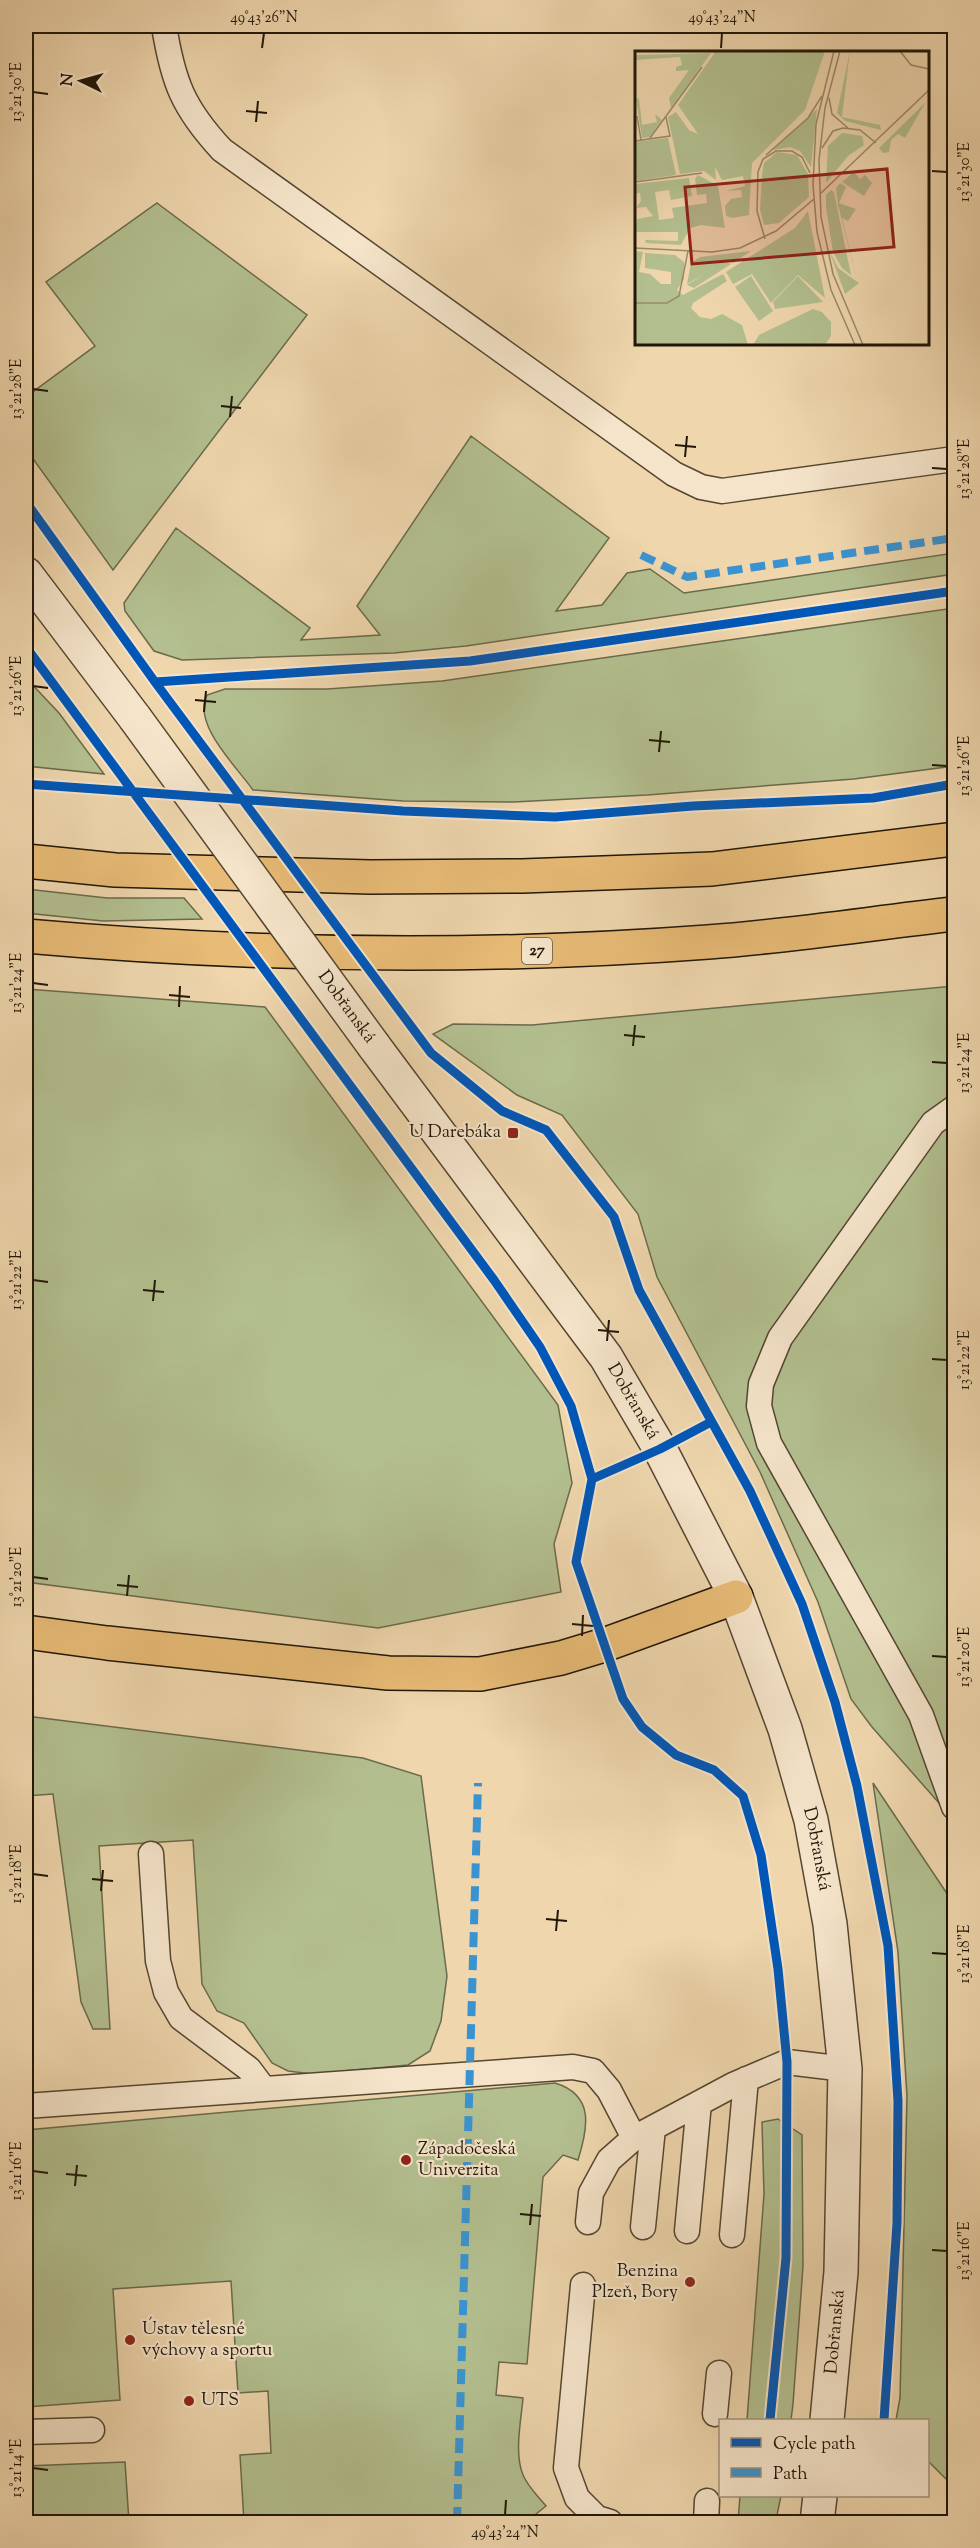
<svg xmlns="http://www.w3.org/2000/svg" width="980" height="2548" font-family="'Sorts Mill Goudy',serif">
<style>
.green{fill:#b3bf8f;stroke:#6a6a4c;stroke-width:1.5}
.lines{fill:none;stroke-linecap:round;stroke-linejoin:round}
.service-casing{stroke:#544631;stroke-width:27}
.tertiary-casing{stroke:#544631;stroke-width:36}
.primary-casing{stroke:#201608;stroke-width:36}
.trunk-casing{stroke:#201608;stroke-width:36}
.service{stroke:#f5e4ca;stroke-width:24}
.tertiary{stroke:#f5e4ca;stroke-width:33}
.primary{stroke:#e8bb76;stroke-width:33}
.trunk{stroke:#e8bb76;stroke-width:33}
.tertiary-bridge-casing{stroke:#544631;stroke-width:36;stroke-linecap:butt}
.tertiary-bridge{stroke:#f5e4ca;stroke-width:33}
.quiet{stroke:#3a93d1;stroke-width:8;stroke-dasharray:15 8;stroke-linecap:butt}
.cycleway-casing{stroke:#f5e4ca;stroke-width:13}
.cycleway{stroke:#0057b8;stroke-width:9}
.ticks{fill:none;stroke:#201608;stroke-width:2}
.poi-dot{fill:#8f2418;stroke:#f5e4ca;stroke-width:2}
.labels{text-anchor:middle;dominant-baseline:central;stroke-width:4.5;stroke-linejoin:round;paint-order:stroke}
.shield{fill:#f5e4ca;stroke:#605442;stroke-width:1.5}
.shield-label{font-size:16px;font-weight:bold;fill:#201608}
.street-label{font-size:18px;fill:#201608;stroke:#f5e4ca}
.poi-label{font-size:18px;fill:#201608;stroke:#f5e4ca;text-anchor:start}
.inset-road{fill:none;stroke:#9c896b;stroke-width:1.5}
.view{fill:#8f2418;fill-opacity:0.15;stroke:#8f2418;stroke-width:3}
.inset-edge{fill:none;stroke:#201608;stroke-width:3}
.neatline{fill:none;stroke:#201608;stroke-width:2}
.ticks-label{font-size:15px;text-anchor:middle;fill:#201608}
</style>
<rect width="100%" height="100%" fill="#efd6ad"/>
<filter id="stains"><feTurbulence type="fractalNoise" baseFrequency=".00333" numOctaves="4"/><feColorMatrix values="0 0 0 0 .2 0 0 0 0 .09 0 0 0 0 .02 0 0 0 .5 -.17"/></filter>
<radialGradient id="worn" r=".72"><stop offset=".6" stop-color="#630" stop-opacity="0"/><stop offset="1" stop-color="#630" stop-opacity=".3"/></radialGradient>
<path class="green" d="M157 203 307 315 113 570 26 449V397L95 346 46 282Z
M471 436 609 538 556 611 602 605 627 573 650 569 684 593 954 553V574L466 646 394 653 182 660 154 651 125 611 124 603 176 528 310 628 301 640 380 635 357 606Z
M954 608V766L854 779 647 795 514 802 403 801 253 790C236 766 192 724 207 695L225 689H327L442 681Z
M26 678 59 713 104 774 26 766Z
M26 889 107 898H184L202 919 103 921 26 913Z
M954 986V1820L872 1727 851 1699 818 1602 760 1472 657 1277 638 1214 562 1115 517 1095 433 1034 453 1024 532 1025Z
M26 989 265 1007 558 1405 572 1483 554 1544 561 1592 378 1628 26 1582Z
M26 1716 363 1758 421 1776 447 1976 441 2021 430 2051 408 2065 312 2074 288 2071 272 2063 244 2023 217 2011 202 1984 193 1840 99 1846 110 2029H93L81 2002 53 1794 26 1796Z
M873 1783 954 1904V2487L928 2461V2420H896L900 2398 907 2096 898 1952Z
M555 2083C595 2095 588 2128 578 2160L563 2155 543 2177 527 2364 499 2362 496 2395 523 2398C521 2421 514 2453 523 2475 528 2487 538 2496 546 2506L526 2522H244L240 2455 271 2453 268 2391 238 2393 231 2281 113 2289 120 2400 26 2407V2130Z
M778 2119 802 2135 803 2266 793 2404 791 2420H747L764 2194 762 2122Z
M125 2462 129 2522H26V2466Z
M740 2496H781L777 2515 771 2522H738Z"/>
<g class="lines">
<g class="service-casing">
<path id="service" d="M164 26C173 82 183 108 222 150L674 474 701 487 722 491 954 459
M954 1108 933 1123 780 1338 761 1384 759 1406 769 1443 921 1715 954 1807
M151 1854 158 1961 166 1992 181 2018 249 2069 264 2089
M26 2106 573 2067 593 2071 609 2090 634 2138
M588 2222 591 2193 609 2160 634 2138 733 2085 787 2062 845 2069
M643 2227 653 2128
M687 2231 699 2103
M732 2235 746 2079
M583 2285 566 2468 577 2498 597 2518 610 2522
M715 2414 719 2373
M26 2432 92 2430
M706 2522 707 2501"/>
</g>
<g class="tertiary-casing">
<g id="tertiary">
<path d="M26 574 135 718"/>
<path id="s1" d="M374 1046 606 1357 660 1449 736 1597 785 1729 811 1820 830 1924 845 2069 841 2272 827 2420"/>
<path d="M817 2522 820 2496"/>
</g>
</g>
<g class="primary-casing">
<path id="primary" d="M26 861 115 870 370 877 522 876 712 869 954 839"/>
</g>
<g class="trunk-casing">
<path id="trunk" d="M26 936C252 956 481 959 708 942 790 936 873 923 954 914
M26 1632 107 1643 388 1673 480 1674 561 1658 604 1645 736 1597"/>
</g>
<use href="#service" class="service"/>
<use href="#tertiary" class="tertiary"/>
<use href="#primary" class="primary"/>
<use href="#trunk" class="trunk"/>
<g class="tertiary-bridge-casing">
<g id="tertiary-bridge">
<path id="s2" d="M135 718 374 1046"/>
</g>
</g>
<use href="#tertiary-bridge" class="tertiary-bridge"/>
<path class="quiet" d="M641 555 687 577 954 538
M457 2522 478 1783"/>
<g class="cycleway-casing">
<path id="cycleway" d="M26 502 155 682 431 1053 502 1111 546 1130 614 1217 639 1290 750 1491 802 1604 835 1702 857 1786 888 1946 898 2101 897 2223 884 2420
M26 647 494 1280 540 1347 571 1406 592 1479 660 1449 711 1422
M155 682 470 661 954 591
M26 784 403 811 555 817 693 806 873 798 954 784
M592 1479 576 1562 623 1699 642 1727 676 1755 714 1770 743 1796 761 1855 778 1969 787 2062 786 2258 770 2420"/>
</g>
<use href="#cycleway" class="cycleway"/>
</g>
<path class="ticks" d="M262 48 264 33M721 48 722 33M33 92 48 94M246 111 267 113M256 122 258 101M932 171 947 172M33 389 48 391M221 406 241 408M230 417 232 396M675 445 696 447M685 457 687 436M932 468 947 469M33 686 48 688M195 700 216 702M204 712 206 691M649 740 670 742M659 752 661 731M932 765 947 766M33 983 48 985M169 995 190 997M179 1007 180 986M624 1035 645 1037M633 1046 635 1025M932 1062 947 1063M33 1280 48 1282M143 1290 164 1292M153 1301 155 1280M598 1330 619 1332M607 1341 609 1320M932 1359 947 1360M33 1577 48 1579M117 1585 138 1587M127 1596 129 1575M572 1624 593 1626M582 1636 583 1615M932 1656 947 1657M33 1874 48 1876M92 1879 113 1881M101 1891 103 1870M546 1919 567 1921M556 1931 558 1910M932 1953 947 1954M33 2171 48 2173M66 2174 87 2176M75 2186 77 2165M520 2214 541 2216M530 2225 532 2204M932 2250 947 2251M33 2468 48 2470M505 2515 506 2500"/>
<g class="poi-dot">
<rect x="507" y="1127" width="12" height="12" rx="3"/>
<circle cx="406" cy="2160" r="6"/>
<circle cx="690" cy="2282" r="6"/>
<circle cx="130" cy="2340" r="6"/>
<circle cx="189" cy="2401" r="6"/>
</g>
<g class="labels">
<rect class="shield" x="522" y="938" width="30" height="26" rx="4.5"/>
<g class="shield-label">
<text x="537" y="951">27</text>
</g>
<g class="street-label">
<text stroke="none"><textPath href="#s2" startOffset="358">Dobřanská</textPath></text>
<text stroke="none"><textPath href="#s1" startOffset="440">Dobřanská</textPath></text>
<text stroke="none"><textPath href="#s1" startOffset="926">Dobřanská</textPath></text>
<text transform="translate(836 2332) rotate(-85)">Dobřanská</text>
</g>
<g class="poi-label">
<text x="501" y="1133" text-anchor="end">U Darebáka</text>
<text x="418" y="2150">Západočeská<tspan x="418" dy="21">Univerzita</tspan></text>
<text x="678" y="2272" text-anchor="end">Benzina<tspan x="678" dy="21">Plzeň, Bory</tspan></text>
<text x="142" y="2330">Ústav tělesné<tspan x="142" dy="21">výchovy a sportu</tspan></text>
<text x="201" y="2401">UTS</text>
</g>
</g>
<g transform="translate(635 51)">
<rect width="294" height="294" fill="#efd6ad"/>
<path d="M81 0H190L170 59 117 112 114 164 98 167 91 165 90 155 96 148 107 146 106 139 91 140 110 135 108 125 87 129 80 116 81 129 69 120 45 123 33 66 41 61 54 79 63 83 43 54ZM215 0 207 66 245 74 246 79 210 70 202 62ZM76 2 36 57 34 47 54 19 41 20V16L47 14 45 6 0 9 1 4ZM4 47 7 74 22 71 20 63 27 69 15 86 7 87 1 48ZM290 52 270 87 263 83 256 89 254 101 248 102 244 97ZM182 58 176 116 165 100 155 96 138 99ZM207 82 227 85 229 94 213 105 191 132 193 95ZM33 87 41 124 0 130V91ZM142 101 162 104 173 123 174 146 144 172 129 174 125 159 127 124 129 112ZM219 121 225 128 230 124 237 132 229 145 207 131ZM63 124 83 135 90 177 66 174 55 177 46 194 11 192 10 189 43 190V181H0L2 168 18 165 11 156 1 157 6 150 5 142 0 143V133L54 127 57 145 36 149 34 139 20 141 24 169 39 167 37 157 72 152 71 143 62 144 60 128ZM205 132 211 136 204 152 221 158 213 170 207 167 222 229 203 154 201 137ZM196 139 199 141 216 224 207 217 198 201 191 156V144ZM173 160 190 247 163 224 136 252 117 223 98 233 91 221 160 177ZM194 199 203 217 224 232 210 243ZM0 200 8 201 4 221 15 223 26 233H36V221L10 217V202L40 204 49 211V228L42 239 48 244 88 223 92 230 58 252 56 257 65 266 76 268 87 263 107 274 113 294H0ZM116 200 98 212 89 210 96 213 59 237 52 234 70 223 52 233 56 212 65 206ZM116 225 138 260 124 270 100 236ZM163 225 188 251 140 258 138 251ZM178 258 187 261 196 271V285L190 294H118L124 284Z" fill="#b3bf8f"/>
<path class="inset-road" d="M265 0 276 14 294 18M194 47 197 63 213 77M2 65 6 89M181 73 199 0M181 73 178 134 182 181 196 239 220 294M15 87 67 16M0 90 35 85 31 66M187 97 198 80 208 77 225 79 241 92M131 104 173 67 187 45M0 131 67 122M185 143 294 39M130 188 122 160 123 121 128 108 141 100H157L167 106 175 122M0 197 77 201 105 197 141 180 179 148M198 223 186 166 184 109 190 57 205 0M198 223 228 294M0 252H32L44 245 53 200"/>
<path class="view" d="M252 118 259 196 57 213 50 136Z"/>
<rect width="294" height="294" class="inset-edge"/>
</g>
<rect width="980" height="2548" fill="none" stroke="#efd6ad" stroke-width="66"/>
<rect x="719" y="2419" width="210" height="78" fill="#f5e4ca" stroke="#a0927c" stroke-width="1.5"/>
<rect x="731" y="2438" width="30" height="9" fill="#0057b8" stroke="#a0927c" stroke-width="1.5"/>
<text x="773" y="2449" font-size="18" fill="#201608">Cycle path</text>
<rect x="731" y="2468" width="30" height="9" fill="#3a93d1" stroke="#a0927c" stroke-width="1.5"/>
<text x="773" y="2479" font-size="18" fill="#201608">Path</text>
<g transform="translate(81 81) rotate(275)" stroke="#f5e4ca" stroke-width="4.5" paint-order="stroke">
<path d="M0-4.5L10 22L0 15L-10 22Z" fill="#201608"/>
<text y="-9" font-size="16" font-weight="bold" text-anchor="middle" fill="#201608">N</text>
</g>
<rect x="33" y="33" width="914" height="2482" class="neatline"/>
<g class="ticks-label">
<text x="264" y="22">49°43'26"N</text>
<text x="722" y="22">49°43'24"N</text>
<text transform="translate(16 92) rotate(-90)" y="5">13°21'30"E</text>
<text transform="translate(964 172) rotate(-90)" y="5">13°21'30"E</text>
<text transform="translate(16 389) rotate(-90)" y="5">13°21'28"E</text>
<text transform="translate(964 469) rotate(-90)" y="5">13°21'28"E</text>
<text transform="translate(16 686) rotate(-90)" y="5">13°21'26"E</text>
<text transform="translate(964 766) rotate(-90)" y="5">13°21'26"E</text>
<text transform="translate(16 983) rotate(-90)" y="5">13°21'24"E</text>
<text transform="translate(964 1063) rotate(-90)" y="5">13°21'24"E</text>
<text transform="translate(16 1280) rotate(-90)" y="5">13°21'22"E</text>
<text transform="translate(964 1360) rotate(-90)" y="5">13°21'22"E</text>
<text transform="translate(16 1577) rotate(-90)" y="5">13°21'20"E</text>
<text transform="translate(964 1657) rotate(-90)" y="5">13°21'20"E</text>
<text transform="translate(16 1874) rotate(-90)" y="5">13°21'18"E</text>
<text transform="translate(964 1954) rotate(-90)" y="5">13°21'18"E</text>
<text transform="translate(16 2171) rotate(-90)" y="5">13°21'16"E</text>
<text transform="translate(964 2251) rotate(-90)" y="5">13°21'16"E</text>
<text transform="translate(16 2468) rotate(-90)" y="5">13°21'14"E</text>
<text x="505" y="2537">49°43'24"N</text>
</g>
<rect width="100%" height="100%" filter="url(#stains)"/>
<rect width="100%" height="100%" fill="url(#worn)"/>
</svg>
